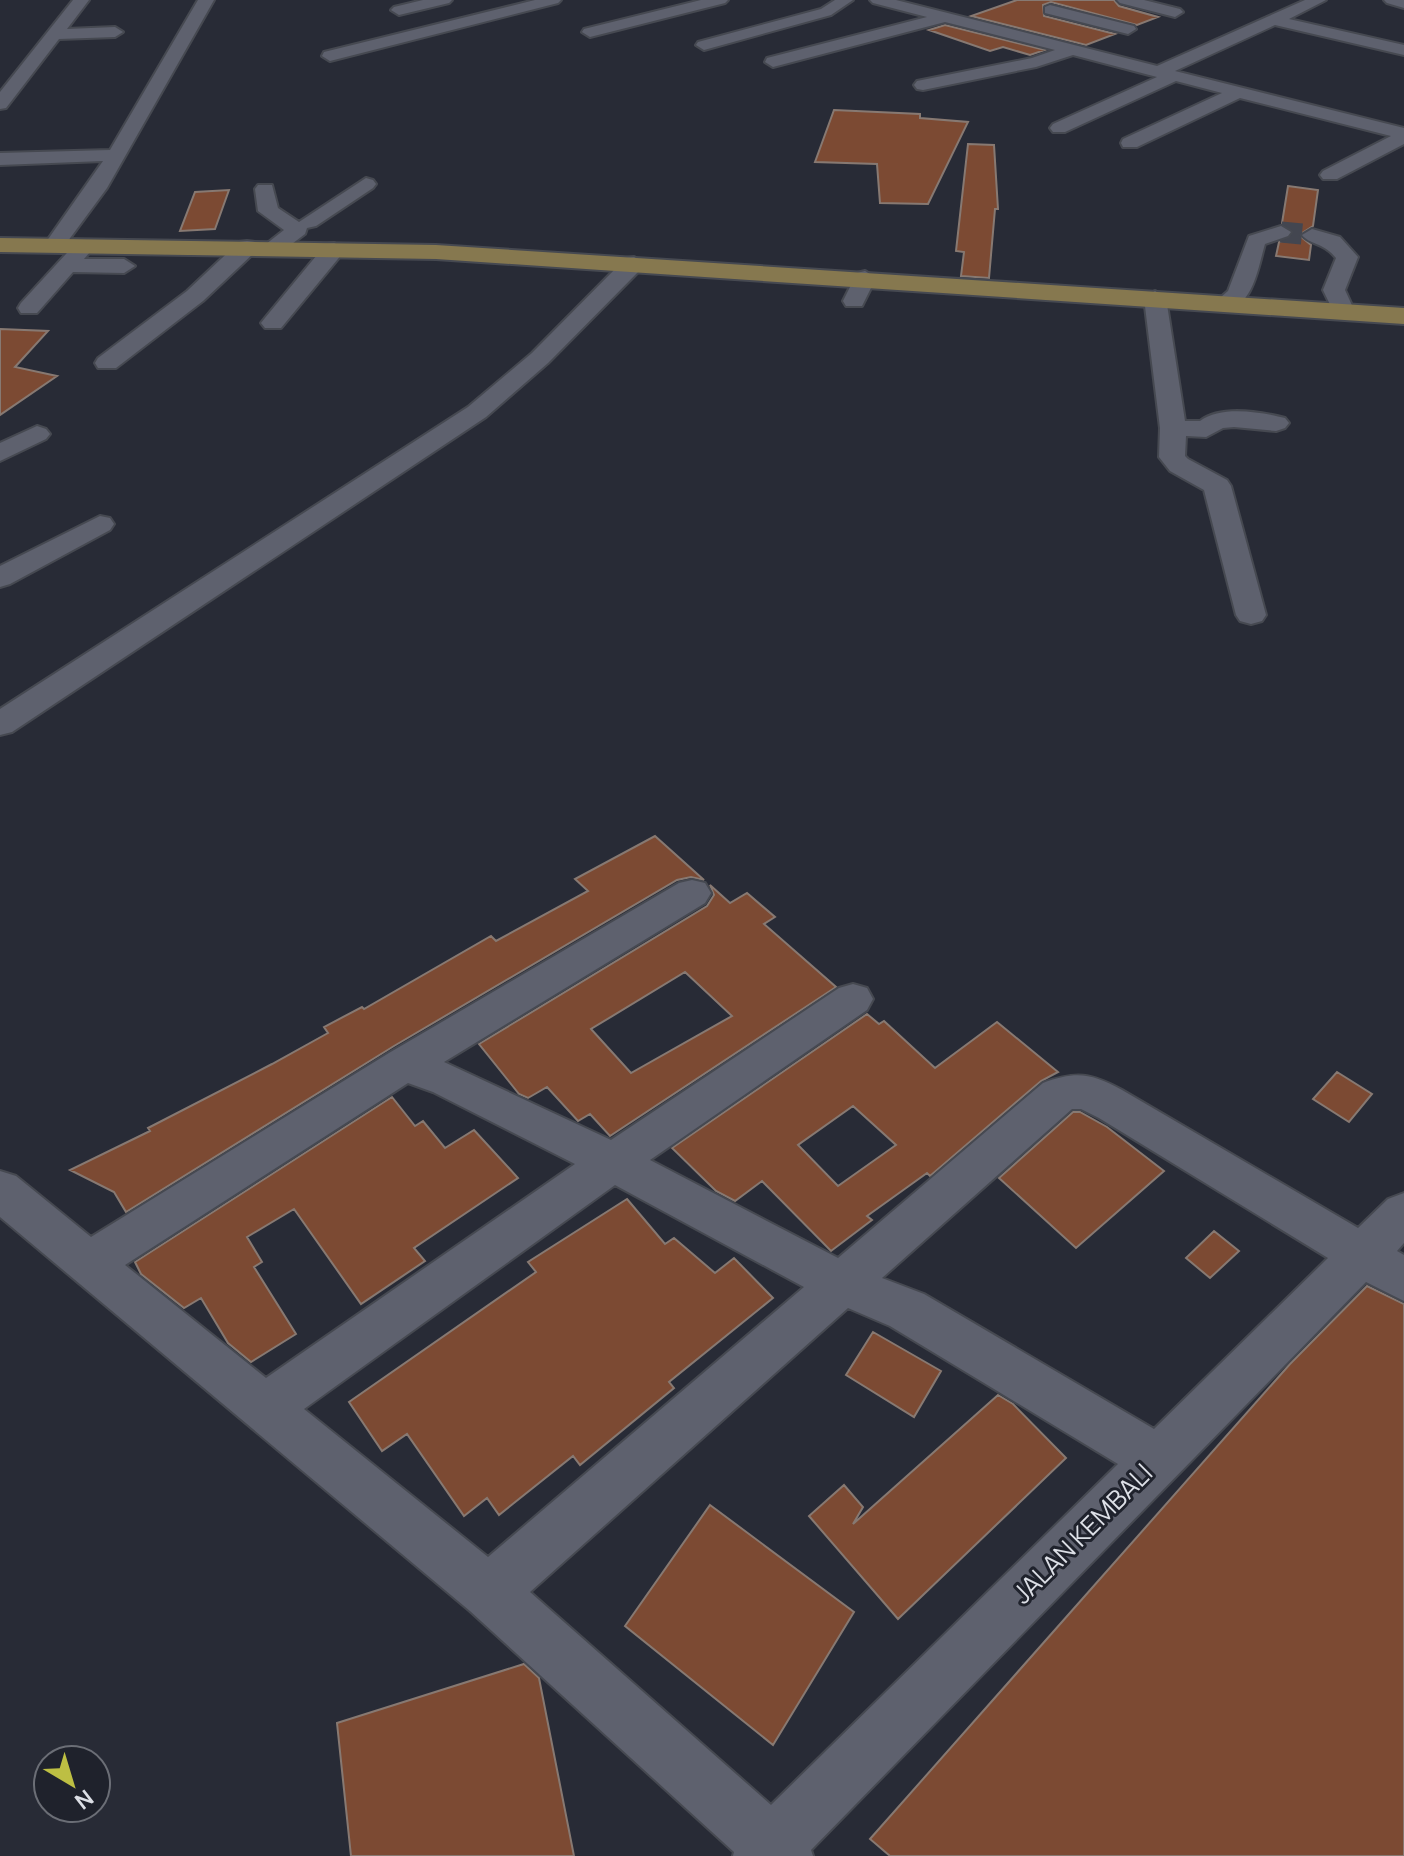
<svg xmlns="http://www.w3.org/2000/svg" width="1404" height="1856" font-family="Manrope,sans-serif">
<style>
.building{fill:#7c4a33;stroke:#877972;stroke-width:2;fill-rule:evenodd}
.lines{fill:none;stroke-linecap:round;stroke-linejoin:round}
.minor-tunnel{stroke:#434650;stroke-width:21;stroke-dasharray:21 11;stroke-linecap:butt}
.minor-casing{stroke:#464951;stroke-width:4}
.major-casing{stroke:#464951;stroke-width:4}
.minor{fill:#5e616e;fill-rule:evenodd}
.major{fill:#86784f;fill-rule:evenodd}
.labels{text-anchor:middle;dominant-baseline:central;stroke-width:6;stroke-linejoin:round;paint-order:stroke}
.near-street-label{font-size:26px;fill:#dcdfe6;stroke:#1f222c}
</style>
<rect width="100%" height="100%" fill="#282b36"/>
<path class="building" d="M1017 0H1114L1119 6 1158 17 1137 25 1051 2 1043 5 1044 16 1115 34 1086 45 971 16Z
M945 25 1045 50 1030 55 1003 47 990 51 929 30Z
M834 110 920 114V118L968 122 928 204 880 203 877 164 815 162Z
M968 144 994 145 998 209H995L989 278 961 276 964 252 956 251Z
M1288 186 1318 190 1313 226 1299 235 1311 245 1309 260 1276 256 1279 242 1289 239 1294 231 1282 223Z
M229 190 215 229 180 231 195 192Z
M0 329 48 331 15 367 57 376 0 415Z
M655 836 704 880 691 877 677 880 394 1046 126 1212 114 1192 70 1170 150 1131 148 1128 272 1064 328 1033 324 1027 362 1007 364 1009 491 936 496 941 588 891 575 879Z
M710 885 730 903 747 893 775 917 764 924 836 987 610 1136 590 1114 578 1121 547 1087 528 1098 519 1094 479 1044 707 906 714 895ZM685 972 732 1016 631 1073 591 1029Z
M867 1014 879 1024 884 1021 935 1068 997 1022 1058 1072 1041 1081 930 1176 927 1173 867 1216 872 1220 831 1251 762 1181 735 1201 716 1191 672 1148ZM853 1106 896 1145 838 1186 798 1145Z
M1337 1072 1372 1094 1349 1122 1313 1099Z
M392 1097 415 1126 423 1121 445 1148 474 1130 518 1178 414 1248 425 1261 361 1304 294 1209 247 1237 262 1262 254 1267 296 1334 251 1362 228 1343 201 1298 184 1308 141 1274 135 1262Z
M1073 1112H1080L1107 1127 1164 1171 1076 1248 999 1178Z
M627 1199 665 1244 674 1238 715 1273 734 1258 773 1298 669 1382 674 1388 580 1465 573 1456 499 1515 487 1498 464 1516 407 1434 382 1451 349 1402 536 1272 528 1262Z
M1214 1231 1239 1251 1210 1278 1186 1258Z
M1367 1286 1404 1304V1856H890L870 1839 1290 1364Z
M873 1332 941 1371 914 1417 846 1375Z
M998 1395 1013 1404 1066 1458 898 1619 809 1516 844 1485 863 1507 853 1524Z
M710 1505 854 1612 773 1745 625 1626Z
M524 1664 539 1678 574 1856H351L337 1723Z"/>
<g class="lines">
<path class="minor-tunnel" d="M1281 232 1312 235"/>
<g class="minor-casing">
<path id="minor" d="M73 0H89L67 29 115 27 123 32 115 37 59 39 6 108 0 109V92Z
M198 0H214L107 188 62 249H48L44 245 103 161 0 165V153L110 150Z
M423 0H452L449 3 399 15 391 10 394 7Z
M535 0H561L558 3 330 61 322 56 324 52Z
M701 0H728L725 3 590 37 582 32 584 29Z
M835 0H853L831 15 704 50 696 45 698 42 821 9Z
M870 0H896L1157 66 1305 0H1326L1289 19 1404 45V55L1275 25 1175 71 1404 128V144L1337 179H1323L1320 175 1323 171 1391 136 1240 98 1137 147H1123L1121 143 1123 139 1222 93 1176 81 1065 132H1053L1050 128 1053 124 1157 77 1073 55 1036 67 923 90 917 89 914 85 917 81 1032 58 1055 50 945 22 773 67 765 62 767 58 927 17 873 3Z
M1117 0H1144L1180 9 1183 12 1175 17 1120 3Z
M1384 0H1404V8L1387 3Z
M1050 5 1134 26 1136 29 1128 34 1045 13V7Z
M366 178 373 180 376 184 373 188 316 226 307 228 305 234 280 253H264L261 248 284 230 258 211 255 189 258 185H272L278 208 299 222Z
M1281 226 1291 232 1288 236 1265 244C1258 267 1252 316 1217 308L1214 303 1228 291 1249 236Z
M1312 229 1340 237 1358 257 1345 290 1355 312 1352 317H1336L1323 290 1336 258C1323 242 1310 245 1302 235Z
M84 240 95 246 84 259H124L135 266 124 273 73 272 37 313H21L18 308 21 303 77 242Z
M247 241 255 242 258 247 255 252 203 301 116 368H98L95 363 98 358 187 291 239 242Z
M334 243 345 249 342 254 281 328H265L261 323 265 318 326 244Z
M634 257 645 263 642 268 548 363 486 417 12 732 0 735V709L468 407 532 353 626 258Z
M865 271 876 278 862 306H846L843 301 857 273Z
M1155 291 1166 298 1185 421H1200C1221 405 1261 412 1285 418L1289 423 1285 428 1276 431 1234 427 1223 428 1206 437 1186 436 1185 456 1188 459 1227 480 1231 486 1266 615 1262 621 1251 624 1240 621 1236 615 1204 490 1170 471 1159 457 1160 428 1144 298Z
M37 426 46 429 50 434 46 439 0 461V443Z
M100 516 110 518 114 524 110 530 10 584 0 587V566Z
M692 880 705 883 711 893 705 903 444 1062 611 1140 839 988 853 984 867 988 873 999 867 1010 650 1160 838 1258 1043 1083C1076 1071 1091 1073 1122 1090L1358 1228 1388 1199 1404 1193V1243L1397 1251 1404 1255V1301L1366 1282 811 1850 813 1856H733L734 1852 470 1611 0 1217V1171L16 1176 91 1237 389 1053 679 883ZM408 1083 433 1092 575 1164 266 1378 125 1265ZM1072 1109H1081L1099 1118 1328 1258 1154 1429 924 1294 882 1278ZM615 1185 804 1287 488 1557 304 1409ZM848 1308 890 1326 1118 1464 771 1805 530 1592Z"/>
</g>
<g class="major-casing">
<path id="major" d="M0 238 436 245 1404 308V324L436 259 0 252Z"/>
</g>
<use href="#minor" class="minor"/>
<use href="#major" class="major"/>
</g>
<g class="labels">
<g class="near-street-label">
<text transform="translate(1082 1533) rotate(-45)">JALAN KEMBALI</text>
</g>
</g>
<g transform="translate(72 1784) rotate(142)"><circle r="38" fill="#1f222c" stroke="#6b6e76" stroke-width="2"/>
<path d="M0-6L14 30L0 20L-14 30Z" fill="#bdbf43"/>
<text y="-12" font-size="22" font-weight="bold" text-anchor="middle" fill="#dcdfe6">N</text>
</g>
</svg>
